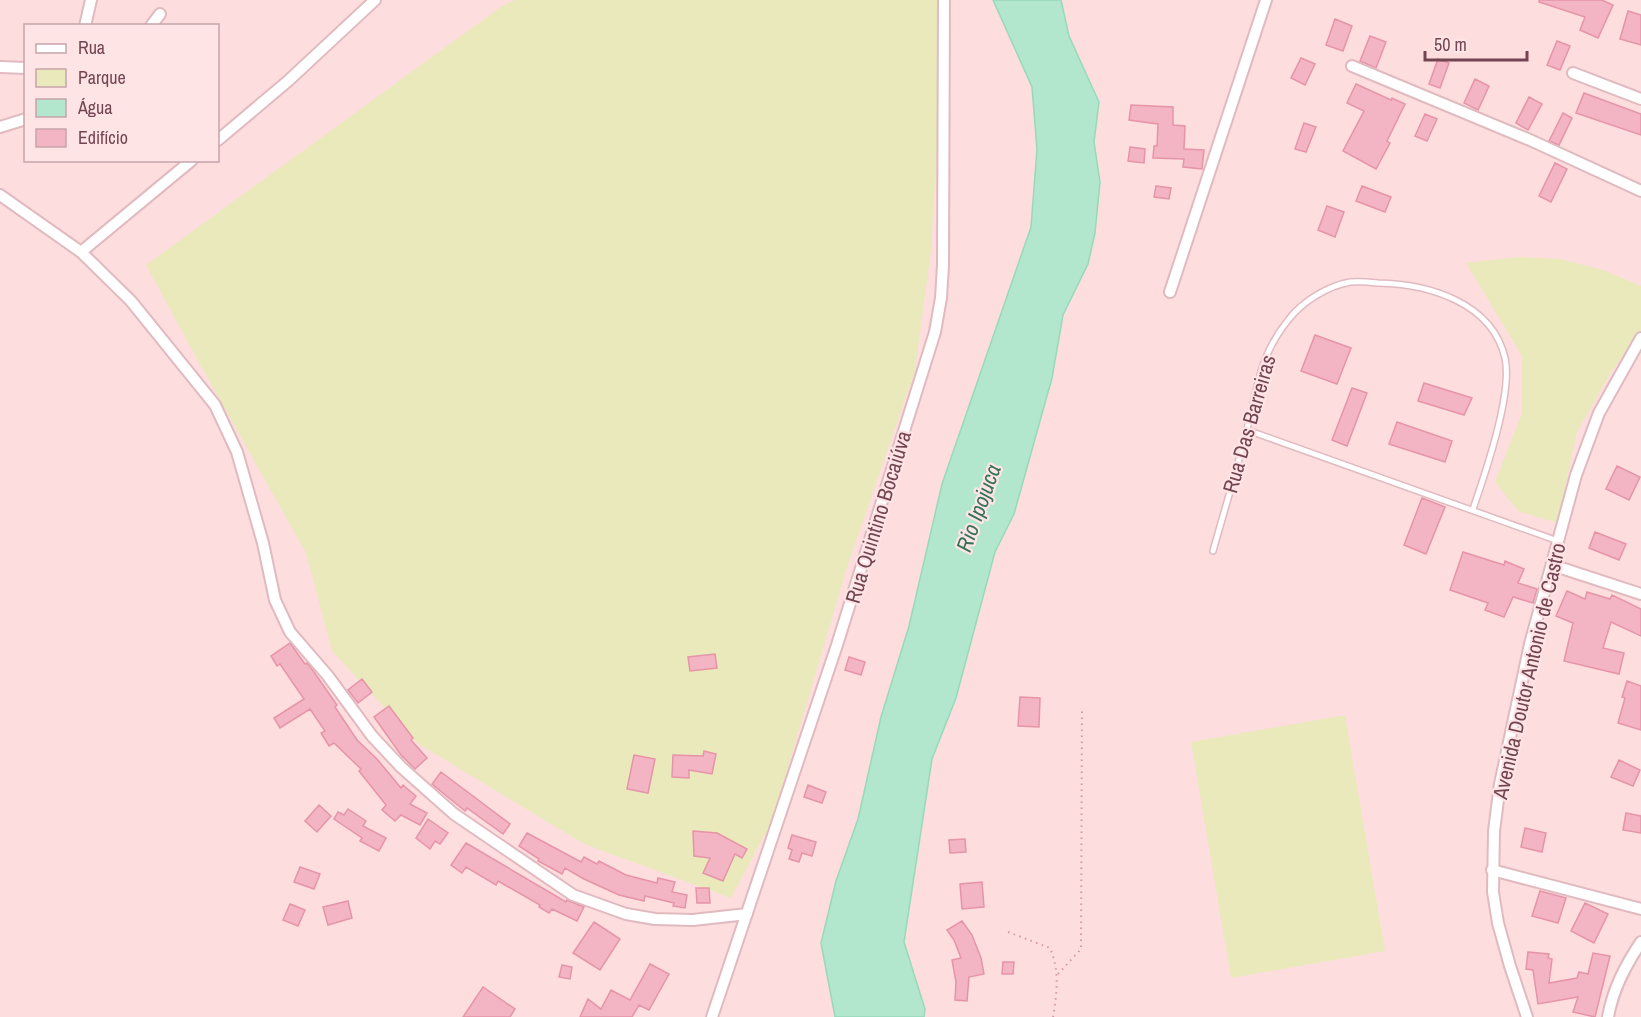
<svg xmlns="http://www.w3.org/2000/svg" width="1641" height="1017" font-family="'Archivo Narrow',sans-serif">
<style>
.green{fill:#eae9bc}
.water{fill:#b2e6cd;stroke:#98d9ba;stroke-width:1.5}
.building{fill:#f3b4c3;stroke:#e694a8;stroke-width:1.5}
.lines{fill:none;stroke-linecap:round;stroke-linejoin:round}
.lane-casing{stroke:#e1bac0;stroke-width:8}
.street-casing{stroke:#e1bac0;stroke-width:14}
.path{stroke:#d798a7;stroke-width:2;stroke-dasharray:1.5 4.5;stroke-linecap:butt}
.lane{stroke:#fff;stroke-width:5}
.street{stroke:#fff;stroke-width:10}
.labels{text-anchor:middle;dominant-baseline:central;stroke-width:4.5;stroke-linejoin:round;paint-order:stroke}
.street-label{font-size:21px;fill:#734552;stroke:#ffe4e5}
.water-label{font-size:22px;font-style:italic;fill:#367357;stroke:#ffe4e5}
</style>
<rect width="100%" height="100%" fill="#fdddde"/>
<path class="green" d="M515 0H946L931 250 915 371 848 564 772 821 731 898 584 844 417 743 332 651 306 553 197 359 146 265 502 6Z
M1518 257 1560 259 1606 271 1641 286V329L1610 374 1577 432 1566 483 1561 524 1518 511 1495 482 1522 413V356L1466 263Z
M1345 715 1385 951 1231 978 1191 742Z"/>
<path class="water" d="M993 0H1061L1069 36 1099 102 1094 142 1100 182 1095 233 1088 264 1063 315 1052 378 1014 514 995 552 956 698 932 759 904 942 925 1009 924 1017H835L821 943 836 881 858 819 881 717 909 626 942 484 1031 227 1037 149 1032 87Z"/>
<path class="building" d="M1539 0H1602L1613 5 1598 38 1580 30 1585 17 1539 2Z
M1628 11 1641 15V45L1620 39Z
M1335 19 1352 26 1343 51 1326 45Z
M1370 36 1386 42 1376 68 1360 61Z
M1557 41 1570 46 1560 70 1547 65Z
M1301 58 1315 64 1305 85 1291 78Z
M1438 59 1449 63 1440 88 1429 84Z
M1475 79 1489 86 1478 110 1464 103Z
M1356 84 1391 100 1392 98 1405 104 1387 141 1390 143 1376 169 1343 151 1364 111 1347 103Z
M1584 93 1641 114V135L1576 113Z
M1529 97 1542 104 1528 130 1516 123Z
M1131 105 1173 107V125L1185 126 1184 149 1204 150 1202 169 1183 167 1184 159 1153 158 1154 146H1157L1158 124 1129 120Z
M1563 113 1572 118 1559 145 1549 141Z
M1425 114 1437 119 1427 141 1415 136Z
M1304 123 1316 127 1306 152 1295 149Z
M1130 147 1145 149 1144 163 1128 161Z
M1555 163 1567 169 1551 202 1539 196Z
M1156 186 1171 188 1169 199 1154 197Z
M1362 186 1391 197 1385 212 1356 201Z
M1327 206 1344 212 1335 237 1318 230Z
M1315 335 1351 348 1337 384 1301 371Z
M1424 383 1472 398 1464 415 1418 401Z
M1352 388 1367 393 1347 446 1332 440Z
M1397 422 1452 441 1445 462 1389 444Z
M1617 466 1640 477 1629 500 1606 489Z
M1422 498 1445 507 1426 554 1404 545Z
M1595 532 1626 544 1619 560 1589 548Z
M1463 552 1504 565 1505 561 1524 569 1518 583 1537 589 1533 603 1513 597 1504 617 1485 610 1488 603 1450 590Z
M1567 591 1585 599 1587 592 1610 599 1612 595 1641 609V636L1611 622 1603 648 1624 653 1619 674 1564 661 1573 623 1556 616Z
M290 643 305 664 307 663 314 672 337 705 335 707 357 740 377 759 401 788 403 785 416 796 410 804 427 813 420 825 401 815 395 821 382 810 386 805 359 771 361 769 334 743 329 746 321 733 325 731 310 709 280 728 274 718 304 699 280 664 277 666 271 656Z
M715 654 717 668 690 671 688 657Z
M849 657 865 662 861 675 845 670Z
M362 679 372 692 358 703 348 690Z
M1627 681 1641 686V730L1618 723 1625 698 1622 697Z
M1020 697 1040 698 1039 727 1018 726Z
M389 706 413 738 411 740 427 758 415 769 401 755 374 717Z
M704 751 716 754 712 774 689 770V778L672 777 673 755 703 756Z
M634 755 655 759 648 793 627 789Z
M1619 760 1640 770 1633 786 1611 777Z
M441 772 510 824 503 834 467 808 465 811 432 784Z
M808 785 826 792 822 803 804 797Z
M319 805 331 816 317 832 305 821Z
M348 809 366 821 363 826 386 838 379 851 360 841 362 838 334 819 338 812 344 815Z
M1626 813 1641 816V833L1623 830Z
M428 819 448 833 440 844 435 841 430 849 416 838Z
M1525 828 1546 833 1542 852 1521 847Z
M693 831 717 833 747 849 742 858 735 854 723 881 703 873 710 858 694 856Z
M527 833 581 862 584 857 597 864 599 861 626 875 657 883 658 878 675 882 672 892 687 895 685 908 673 906 674 903 645 896 644 901 619 895 584 879 565 868 562 874 538 861 539 859 519 846Z
M792 835 816 842 812 856 802 853 799 862 789 859 792 850 788 848Z
M965 839 966 852 950 853 949 840Z
M466 843 566 902 567 900 584 907 577 921 552 909 549 913 539 907 540 905 498 881 496 885 466 867 462 873 451 865Z
M300 867 320 874 314 889 294 882Z
M982 882 984 907 962 909 960 884Z
M696 888H709L710 903H697Z
M1540 891 1566 898 1558 923 1532 916Z
M348 901 352 918 328 925 323 907Z
M1585 903 1608 914 1594 943 1571 931Z
M290 904 305 910 298 926 283 920Z
M962 921 972 935 981 958 984 974 969 977 967 1001 955 1000 956 982 952 960 961 958 954 940 947 930Z
M594 922 620 939 600 970 573 953Z
M1528 952 1549 954 1548 958 1552 959 1549 983 1577 978 1579 972 1588 974 1593 953 1610 956 1595 1017 1573 1012 1578 997 1538 1004 1533 970 1526 969Z
M1003 962H1014L1013 974H1002Z
M650 964 669 974 649 1010 639 1005 632 1017H580L588 999 601 1009 611 990 630 1000Z
M562 965 572 967 570 979 559 977Z
M483 987 515 1009 510 1017H463Z"/>
<g class="lines">
<g class="lane-casing">
<path id="lane" d="M1247 430 1558 541
M1213 551C1224 512 1236 472 1246 433 1258 388 1258 357 1289 319 1303 301 1328 286 1350 282 1359 281 1369 282 1378 283 1428 284 1492 302 1505 358 1513 393 1485 474 1473 509"/>
</g>
<g class="street-casing">
<path id="street" d="M85 26 91 0
M151 26 160 14
M1352 66 1530 140 1641 191
M0 67 26 68
M1573 73 1641 99
M0 127 26 119
M218 140 288 81 375 0
M0 195 81 252 131 301 215 405 237 452 263 543 275 600 290 632 328 676 372 736 401 767 454 814 573 895 626 914 655 919 693 920 747 914
M81 252 192 160
M1170 292 1266 0
M1552 565 1641 594
M1492 870 1641 909
M712 1017 837 645 935 332 941 298 943 265 944 0
M1527 1017 1510 966 1498 923 1493 892 1494 831 1500 784 1530 644 1576 475 1599 413 1641 338
M1608 1017C1613 989 1625 966 1641 942"/>
</g>
<path class="path" d="M1008 932 1050 948C1060 972 1057 992 1053 1017
M1058 974 1081 949 1082 708"/>
<use href="#lane" class="lane"/>
<use href="#street" class="street"/>
</g>
<g class="labels">
<g class="street-label">
<text transform="translate(1249 424) rotate(-74)">Rua Das Barreiras</text>
<text transform="translate(878 517) rotate(-73)">Rua Quintino Bocaiúva</text>
<text transform="translate(1529 671) rotate(-77)">Avenida Doutor Antonio de Castro</text>
</g>
<g class="water-label">
<text transform="translate(978 508) rotate(-70)">Rio Ipojuca</text>
</g>
</g>
<rect x="24" y="24" width="195" height="138" fill="#ffe4e5" stroke="#c7a4aa" stroke-width="1.5"/>
<rect x="36" y="44" width="30" height="9" fill="#ffffff" stroke="#c7a4aa" stroke-width="1.5"/>
<text x="78" y="54" font-size="18" fill="#734552">Rua</text>
<rect x="36" y="69" width="30" height="18" fill="#eae9bc" stroke="#c7a4aa" stroke-width="1.5"/>
<text x="78" y="84" font-size="18" fill="#734552">Parque</text>
<rect x="36" y="99" width="30" height="18" fill="#b2e6cd" stroke="#c7a4aa" stroke-width="1.5"/>
<text x="78" y="114" font-size="18" fill="#734552">Água</text>
<rect x="36" y="129" width="30" height="18" fill="#f3b4c3" stroke="#c7a4aa" stroke-width="1.5"/>
<text x="78" y="144" font-size="18" fill="#734552">Edifício</text>
<path d="M1425 51v9h102v-9" fill="none" stroke="#734552" stroke-width="3"/>
<text x="1434" y="51" font-size="18" fill="#734552" stroke="#ffe4e5" stroke-width="4.5" paint-order="stroke">50 m</text>
</svg>
